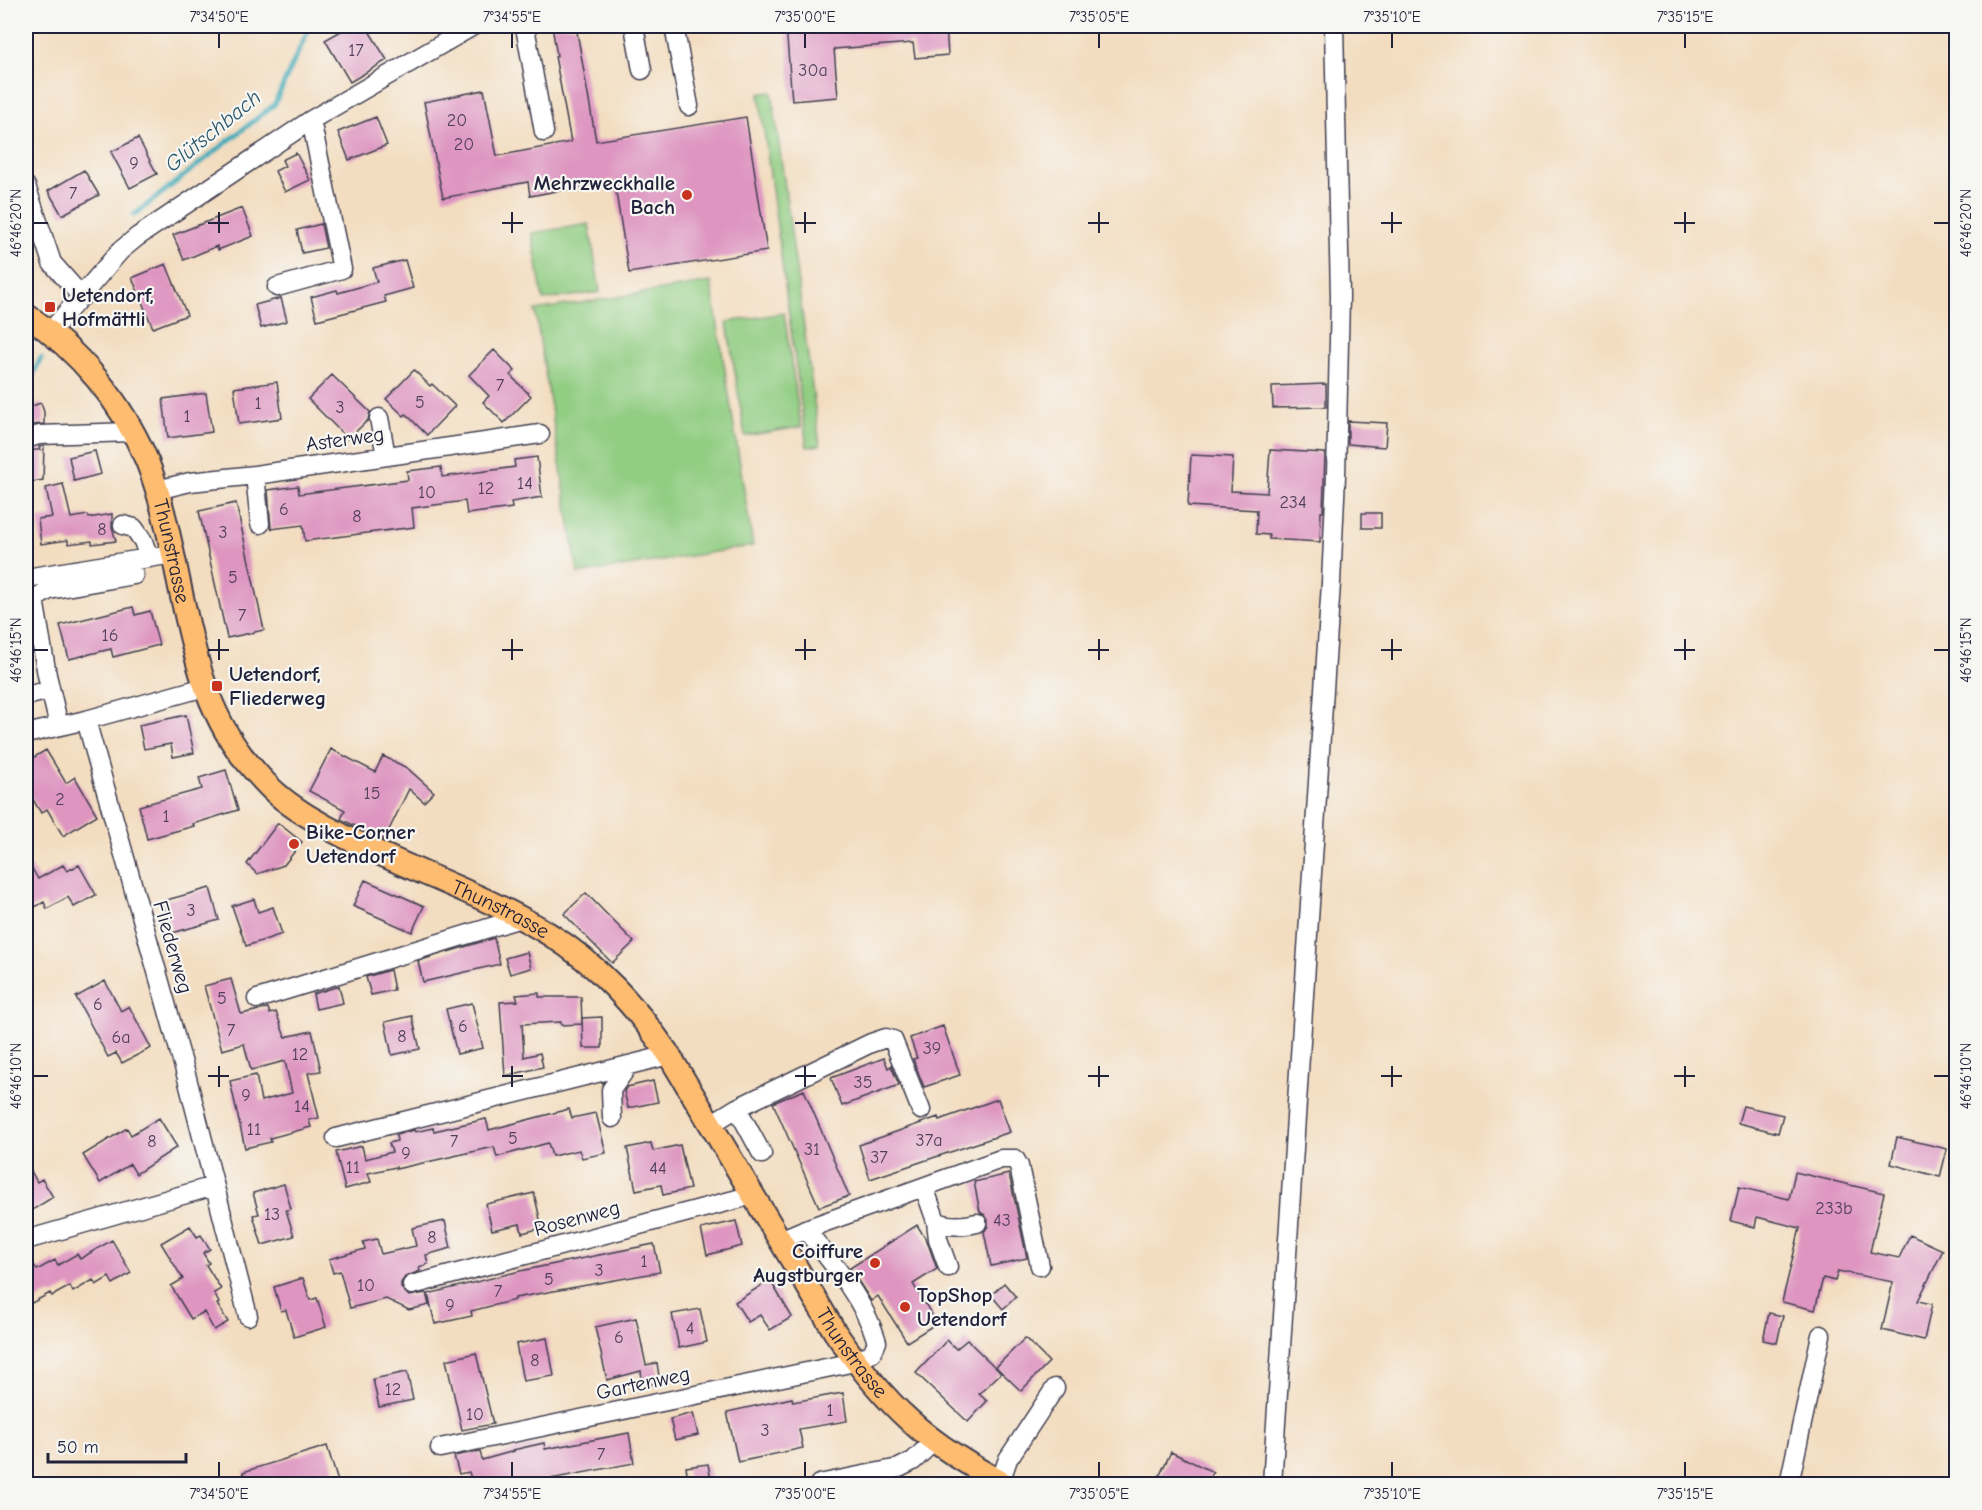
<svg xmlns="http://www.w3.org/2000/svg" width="1982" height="1510" font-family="'Comic Neue',sans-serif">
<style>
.green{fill:#91cd82;stroke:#5a785e;stroke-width:1.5}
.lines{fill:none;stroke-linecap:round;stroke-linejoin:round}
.stream{stroke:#3baab9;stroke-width:5}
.building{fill:#de96c1}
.minor-casing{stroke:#413e4f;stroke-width:21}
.major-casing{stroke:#413e4f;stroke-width:26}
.minor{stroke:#fff;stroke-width:18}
.major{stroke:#fdbc70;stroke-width:22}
.ticks{fill:none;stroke:#22223b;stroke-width:2}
.poi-dot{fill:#c8321e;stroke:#f6f6f2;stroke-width:2}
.labels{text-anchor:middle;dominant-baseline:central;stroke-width:4.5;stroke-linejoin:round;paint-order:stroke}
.number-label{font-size:18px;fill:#513f5c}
.poi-label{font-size:21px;font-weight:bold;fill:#22223b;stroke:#f6f6f2;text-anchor:start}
.street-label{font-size:21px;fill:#22223b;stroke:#f6f6f2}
.water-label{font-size:22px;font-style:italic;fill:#2c586d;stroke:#f6f6f2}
.neatline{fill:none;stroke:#22223b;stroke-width:2}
.ticks-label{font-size:15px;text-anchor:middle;fill:#22223b}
</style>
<rect width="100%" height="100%" fill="#f6f6f2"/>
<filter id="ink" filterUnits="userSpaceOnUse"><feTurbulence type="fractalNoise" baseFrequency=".0167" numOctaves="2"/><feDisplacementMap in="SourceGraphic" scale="12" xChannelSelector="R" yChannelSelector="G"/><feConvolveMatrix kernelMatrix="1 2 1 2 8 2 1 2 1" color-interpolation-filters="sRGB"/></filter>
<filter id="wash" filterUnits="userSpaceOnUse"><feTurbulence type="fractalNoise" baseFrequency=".008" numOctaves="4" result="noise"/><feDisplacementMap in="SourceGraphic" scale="24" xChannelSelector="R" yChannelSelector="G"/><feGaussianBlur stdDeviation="1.35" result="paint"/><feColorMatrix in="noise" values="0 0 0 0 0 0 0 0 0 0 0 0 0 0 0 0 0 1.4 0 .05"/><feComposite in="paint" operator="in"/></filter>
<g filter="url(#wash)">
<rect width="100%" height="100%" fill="#f3ddc0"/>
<path class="green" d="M772 92 820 445 807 447 759 94Z
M589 224 600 292 543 300 532 233Z
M711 282 753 546 578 574 535 310Z
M784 313 801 427 745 436 727 322Z"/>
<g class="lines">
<path class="stream" d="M134 215 274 105 310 26
M26 389 41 358"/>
</g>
<g id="blocks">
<path class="building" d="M350 26H366L387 60 350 82 325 40Z
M552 26H576L596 141 746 117 767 251 629 273 614 180 530 196 528 182 443 198 424 102 484 90 497 156 571 142 555 56H557Z
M786 26H946L948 55 915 58 913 43 834 49 838 97 792 101Z
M376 117 387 145 349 160 338 132Z
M138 138 157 174 130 188 111 152Z
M296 153 310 180 285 192 275 171 285 166 282 160Z
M84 170 99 195 62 215 48 191Z
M242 208 253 236 218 250 217 246 184 260 173 235Z
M321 224 326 248 302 253 297 230Z
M405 260 413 288 384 296 386 302 317 320 311 297 337 290 338 293 377 282 373 268Z
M166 264 187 315 153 328 132 278Z
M281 298 287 321 261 328 255 305Z
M494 350 515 371 510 375 531 396 504 423 483 402 489 396 469 375Z
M414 370 430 386 432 384 455 406 427 435 406 414 404 416 386 399Z
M332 375 370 412 368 420 348 439 308 399Z
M277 382 282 418 239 424 234 388Z
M1326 384V407L1273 408 1272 386Z
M206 393 212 432 168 438 163 399Z
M41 403 44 412V424L32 425 26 408Z
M1348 421 1387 423 1385 447 1348 444Z
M44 446 43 480 26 483V450H40L39 447Z
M1270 450 1325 453 1323 512H1321L1320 542 1269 539V535L1256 534 1257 510 1188 506 1191 455 1233 457 1231 491 1267 493Z
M95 451 101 474 74 481 69 457Z
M537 457 542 497 511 502 512 508 467 514 465 501 412 508 414 527 305 541 303 525 271 529 268 490 298 486 299 494 408 480 407 471 441 467 442 477 515 467 514 460Z
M63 484 71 518 88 515 89 518 112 514V527L116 541 92 544V541L68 544V540L41 544 38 519 52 517 46 488Z
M236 503 264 630 227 638 199 511Z
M1362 513H1381V528H1362Z
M133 607 135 615 150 611 159 645 113 657 111 649 69 659 60 625Z
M186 715 194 753 173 757 171 744 144 749 139 725Z
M331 749 375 772 383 756 407 768 434 792 424 802 409 789 384 840 341 819 345 810 309 791Z
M46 750 66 783 75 777 97 815 63 836 47 809 41 813 26 788V762Z
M226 770 238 810 193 824 194 826 147 839 139 806 202 789 199 778Z
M278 823 302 842 284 865 257 874 247 864Z
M26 858 38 879 63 865 67 871 79 865 96 895 74 907 68 897 47 909 44 902 26 912Z
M365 880 424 906 412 932 353 906Z
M210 888 219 920 172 933 163 901Z
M586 893 634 942 612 963 564 914Z
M254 899 258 912 273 907 282 934 246 946 232 906Z
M494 938 500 964 423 982 418 961Z
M527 952 531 968 510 974 505 958Z
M390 970 394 990 371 995 366 977Z
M231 979 241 1014 268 1008 270 1014 276 1012 285 1037 312 1031 321 1071 308 1073 319 1118 309 1120 311 1127 270 1138 271 1142 245 1148 230 1081 256 1075 261 1101 292 1093 285 1061 251 1070 244 1044 222 1050 204 986Z
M105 981 121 1011 129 1006 151 1048 122 1063 116 1053 108 1057 76 997Z
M339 986 343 1003 316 1009 313 994Z
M539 993V997H581L582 1024 561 1025V1022L522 1024 524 1057 540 1053 543 1067 505 1076 500 1002 518 1001 516 995Z
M472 1003 483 1048 457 1054 446 1009Z
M412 1016 420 1049 392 1055 385 1022Z
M602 1017V1048H583L582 1018Z
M943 1026 960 1075 924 1087 913 1059 917 1058 910 1038Z
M884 1058 888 1068 891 1066 899 1085 842 1106 831 1078Z
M653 1081 658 1102 628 1108 624 1091 627 1087Z
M804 1090 849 1196 819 1207 773 1103Z
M998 1099 1010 1132 870 1179 859 1145 938 1117 939 1120Z
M1743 1106 1783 1115 1778 1133 1738 1123Z
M569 1109 572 1118 596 1113 606 1153 582 1158 579 1150 552 1156 548 1143 497 1157 494 1147 396 1169V1167L368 1173 371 1182 345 1189 336 1152 362 1146 365 1159 392 1152 389 1143 397 1141 396 1135 414 1130 415 1132 433 1128 434 1131 486 1119 489 1130Z
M159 1118 177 1147 136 1174 130 1164 100 1183 83 1155 127 1128 131 1135Z
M1897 1137 1947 1149 1940 1177 1891 1164Z
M651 1143 653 1151 680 1145 690 1189 663 1195 661 1185 636 1190 627 1148Z
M26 1162 37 1182 42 1179 53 1197 26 1214Z
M1795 1172 1884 1193 1870 1252 1899 1258 1910 1235 1943 1250 1918 1301 1932 1304 1924 1340 1882 1330 1893 1282 1838 1271 1835 1281 1823 1278 1815 1310 1782 1302 1800 1228 1757 1217 1755 1227 1731 1221 1739 1187 1789 1199Z
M1009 1174 1027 1258 991 1266 984 1232 988 1226V1220L985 1215 980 1212 974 1182Z
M284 1184 291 1209 286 1210 294 1236 262 1245 253 1215 259 1214 253 1193Z
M534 1193 542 1228 522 1233 520 1224 492 1230 486 1204Z
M445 1221 451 1248 426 1255 428 1264 419 1267 420 1271 405 1277 401 1283V1288L409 1296 426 1293 429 1305 409 1310 386 1299 350 1308 340 1271 333 1273 329 1259 365 1249 363 1242 377 1239 381 1254 416 1246 412 1228Z
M736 1221 742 1246 707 1255 701 1229Z
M917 1225 927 1241 937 1269 913 1284 937 1323 907 1342 878 1296 871 1301 850 1268Z
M190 1226 197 1237 201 1235 210 1249 203 1253 209 1263 206 1265 221 1289 214 1293 219 1303 217 1304 228 1322 214 1330 204 1312 191 1319 171 1286 183 1279 161 1243Z
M112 1240 131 1273 113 1284 109 1277 96 1285 93 1280 73 1292 70 1286 52 1296 50 1293 30 1304 26 1296V1252L37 1270 55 1260 58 1265 77 1254 80 1259Z
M654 1244 660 1272 515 1298V1300L471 1311 472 1316 435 1324 428 1294 520 1271Z
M303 1278 310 1300 317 1298 326 1327 294 1337 286 1310 281 1311 274 1287Z
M770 1280 792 1317 770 1330 760 1315 748 1322 735 1302Z
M1004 1283 1016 1297 1003 1309 991 1295Z
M700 1309 707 1342 679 1348 672 1314Z
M1769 1313 1783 1316 1777 1343 1763 1340Z
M636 1318 646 1365 657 1363 660 1383 643 1385 641 1371 607 1380 595 1327Z
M547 1338 554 1376 523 1381 516 1344Z
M1025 1338 1049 1362 1021 1391 996 1367Z
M947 1340 956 1349 967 1340 1001 1373 979 1394 987 1401 968 1422 916 1373Z
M476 1353 493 1424 462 1430 446 1360Z
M407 1372 413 1400 379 1407 373 1379Z
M843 1393 847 1421 799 1429 803 1448 738 1462 727 1412 792 1398 793 1402Z
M693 1413 698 1435 675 1440 670 1419Z
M629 1433 634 1463 519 1485H473L469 1472 459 1474 454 1456 480 1451 482 1460 514 1451 513 1450 544 1443 545 1449Z
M327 1446 339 1485H247L243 1472Z
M1171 1452 1213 1472 1206 1485H1155Z
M708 1464 712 1485H689L686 1467Z"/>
</g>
</g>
<g filter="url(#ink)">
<use href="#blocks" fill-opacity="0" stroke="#413e4f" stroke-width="1.5"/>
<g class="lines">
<g class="minor-casing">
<path id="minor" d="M523 26 525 27 544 132
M634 26 642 70
M674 26 689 106
M26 186 52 263 82 297
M277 287 342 269 311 120
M50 332 120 251 137 237 311 120 473 26
M379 418 386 456
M26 439 39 435 133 432
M255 475 260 524
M157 490 190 482 255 475 540 434
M123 525 134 528 143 541 149 558
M26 578 173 554
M26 696 38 693
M86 720 187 1078 248 1316
M59 726 47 675 34 599 49 590 134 575
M26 734 86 720 205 687
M257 999 521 918
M737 1108 762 1154
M612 1118 611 1090 628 1066
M711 1124 737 1108 871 1043 886 1038 893 1040 921 1110
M336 1138 669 1055
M924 1187 936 1221C949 1228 964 1226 977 1223
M936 1221 938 1239 948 1267
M26 1240 214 1186
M780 1240 806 1229 1001 1159H1015L1019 1166 1040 1266
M412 1285 753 1195
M440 1448 855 1362 872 1353 877 1342C865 1301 832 1262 805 1229
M1000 1482 1008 1459 1055 1388
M819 1484 899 1468 913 1461 934 1441
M1272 1484 1331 583 1336 476 1340 296 1334 26
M1789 1484 1821 1335"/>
</g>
<g class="major-casing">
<g id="major">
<path id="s1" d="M26 315C79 350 122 402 147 461 164 504 172 551 182 597 194 652 206 709 242 756 253 769 264 783 277 794 294 809 314 820 334 831 404 869 481 892 549 934 599 965 636 1007 669 1055L835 1332C857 1364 880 1394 909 1420 937 1446 971 1466 1004 1484"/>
</g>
</g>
<use href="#minor" class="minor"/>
<use href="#major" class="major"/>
</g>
</g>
<path class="ticks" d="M219 33V48M512 33V48M805 33V48M1099 33V48M1392 33V48M1685 33V48M219 212V233M512 212V233M805 212V233M1099 212V233M1392 212V233M1685 212V233M33 223H48M208 223H229M502 223H523M795 223H816M1088 223H1109M1381 223H1402M1674 223H1695M1934 223H1949M219 639V660M512 639V660M805 639V660M1099 639V660M1392 639V660M1685 639V660M33 650H48M208 650H229M502 650H523M795 650H816M1088 650H1109M1381 650H1402M1674 650H1695M1934 650H1949M219 1066V1087M512 1066V1087M805 1066V1087M1099 1066V1087M1392 1066V1087M1685 1066V1087M33 1076H48M208 1076H229M502 1076H523M795 1076H816M1088 1076H1109M1381 1076H1402M1674 1076H1695M1934 1076H1949M219 1462V1477M512 1462V1477M805 1462V1477M1099 1462V1477M1392 1462V1477M1685 1462V1477"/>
<g class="poi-dot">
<circle cx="687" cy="195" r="6"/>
<rect x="44" y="301" width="12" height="12" rx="3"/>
<rect x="211" y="680" width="12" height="12" rx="3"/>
<circle cx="294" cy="844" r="6"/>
<circle cx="875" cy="1263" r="6"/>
<circle cx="905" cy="1307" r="6"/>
</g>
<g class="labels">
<g class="number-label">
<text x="356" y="50">17</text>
<text x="813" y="70">30a</text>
<text x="457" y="120">20</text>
<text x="464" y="144">20</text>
<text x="134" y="163">9</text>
<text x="73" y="193">7</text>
<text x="500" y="385">7</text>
<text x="420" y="402">5</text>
<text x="258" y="403">1</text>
<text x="340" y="407">3</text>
<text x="187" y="416">1</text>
<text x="525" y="483">14</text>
<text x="486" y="488">12</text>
<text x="427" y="492">10</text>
<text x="1293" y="502">234</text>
<text x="284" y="509">6</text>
<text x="357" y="516">8</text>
<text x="102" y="529">8</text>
<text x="223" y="532">3</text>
<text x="233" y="577">5</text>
<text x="242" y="615">7</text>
<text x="110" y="635">16</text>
<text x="372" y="793">15</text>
<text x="60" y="799">2</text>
<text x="166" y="816">1</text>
<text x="191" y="910">3</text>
<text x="222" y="998">5</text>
<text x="98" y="1004">6</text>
<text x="463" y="1026">6</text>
<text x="231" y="1030">7</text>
<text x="402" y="1036">8</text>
<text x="121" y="1037">6a</text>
<text x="932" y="1048">39</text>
<text x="300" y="1054">12</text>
<text x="863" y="1082">35</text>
<text x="246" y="1095">9</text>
<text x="302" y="1106">14</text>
<text x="254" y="1129">11</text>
<text x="513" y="1138">5</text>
<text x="929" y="1140">37a</text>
<text x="152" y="1141">8</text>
<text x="454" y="1141">7</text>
<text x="812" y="1149">31</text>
<text x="406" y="1153">9</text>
<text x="879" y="1157">37</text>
<text x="353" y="1167">11</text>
<text x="658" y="1168">44</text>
<text x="1834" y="1208">233b</text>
<text x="272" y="1214">13</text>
<text x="1002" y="1220">43</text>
<text x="432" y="1237">8</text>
<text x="644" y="1261">1</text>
<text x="599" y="1270">3</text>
<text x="549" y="1279">5</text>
<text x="366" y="1285">10</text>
<text x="498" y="1291">7</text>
<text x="450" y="1305">9</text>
<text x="690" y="1328">4</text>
<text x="619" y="1337">6</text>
<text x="535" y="1360">8</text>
<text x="393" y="1389">12</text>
<text x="830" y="1410">1</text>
<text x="475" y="1414">10</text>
<text x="765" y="1430">3</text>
<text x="601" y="1454">7</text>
</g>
<g class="poi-label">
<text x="675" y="183" text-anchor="end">Mehrzweckhalle<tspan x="675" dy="24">Bach</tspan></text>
<text x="62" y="295">Uetendorf,<tspan x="62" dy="24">Hofmättli</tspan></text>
<text x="229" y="674">Uetendorf,<tspan x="229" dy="24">Fliederweg</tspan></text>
<text x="306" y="832">Bike-Corner<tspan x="306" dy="24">Uetendorf</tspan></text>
<text x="863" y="1251" text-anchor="end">Coiffure<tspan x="863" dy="24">Augstburger</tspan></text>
<text x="917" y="1295">TopShop<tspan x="917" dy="24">Uetendorf</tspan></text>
</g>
<g class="street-label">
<text transform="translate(345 439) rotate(-8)">Asterweg</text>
<text stroke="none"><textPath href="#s1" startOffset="286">Thunstrasse</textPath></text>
<text stroke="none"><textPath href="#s1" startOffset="808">Thunstrasse</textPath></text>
<text transform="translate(173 947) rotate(74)">Fliederweg</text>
<text transform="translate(577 1218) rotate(-15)">Rosenweg</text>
<text stroke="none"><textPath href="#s1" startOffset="1384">Thunstrasse</textPath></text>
<text transform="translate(643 1383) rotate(-12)">Gartenweg</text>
</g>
<g class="water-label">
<text transform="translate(213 131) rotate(-39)">Glütschbach</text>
</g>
</g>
<rect width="1982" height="1510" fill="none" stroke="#f6f6f2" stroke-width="66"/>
<path d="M48 1453v9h138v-9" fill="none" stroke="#22223b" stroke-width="3"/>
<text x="57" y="1453" font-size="18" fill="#22223b" stroke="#f6f6f2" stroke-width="4.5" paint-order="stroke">50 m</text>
<rect x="33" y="33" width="1916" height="1444" class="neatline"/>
<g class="ticks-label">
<text x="219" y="22">7°34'50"E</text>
<text x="512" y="22">7°34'55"E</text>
<text x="805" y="22">7°35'00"E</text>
<text x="1099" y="22">7°35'05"E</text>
<text x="1392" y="22">7°35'10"E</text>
<text x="1685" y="22">7°35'15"E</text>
<text transform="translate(16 223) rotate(-90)" y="5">46°46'20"N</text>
<text transform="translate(1966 223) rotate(-90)" y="5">46°46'20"N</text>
<text transform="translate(16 650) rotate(-90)" y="5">46°46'15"N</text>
<text transform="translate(1966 650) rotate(-90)" y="5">46°46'15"N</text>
<text transform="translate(16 1076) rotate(-90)" y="5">46°46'10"N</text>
<text transform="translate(1966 1076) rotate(-90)" y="5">46°46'10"N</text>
<text x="219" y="1499">7°34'50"E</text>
<text x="512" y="1499">7°34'55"E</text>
<text x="805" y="1499">7°35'00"E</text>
<text x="1099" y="1499">7°35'05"E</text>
<text x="1392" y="1499">7°35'10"E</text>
<text x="1685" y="1499">7°35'15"E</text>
</g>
</svg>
